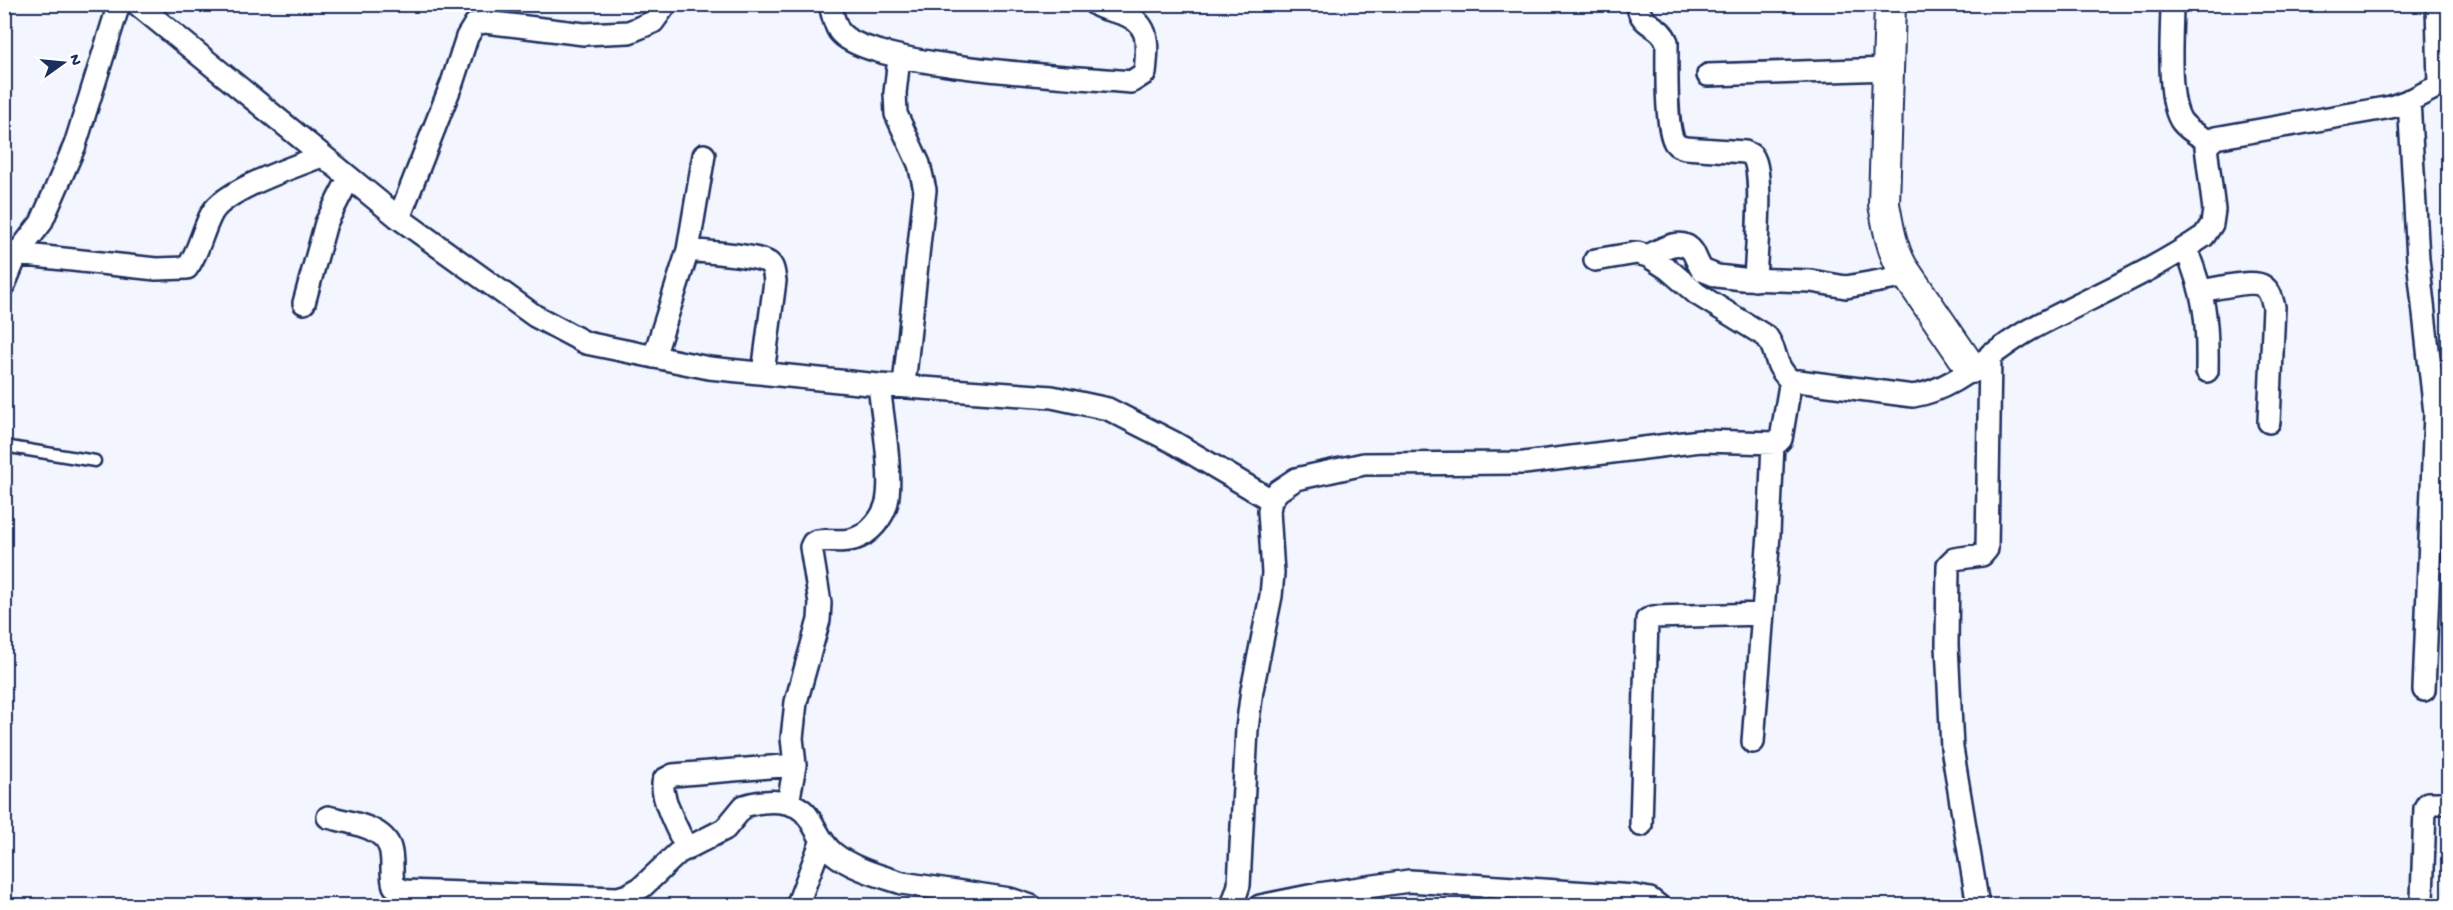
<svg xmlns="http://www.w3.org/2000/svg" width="2453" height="910" font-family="'Gochi Hand',sans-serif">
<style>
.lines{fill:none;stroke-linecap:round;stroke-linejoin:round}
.lane-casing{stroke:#1b2f5e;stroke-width:15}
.street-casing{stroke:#1b2f5e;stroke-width:26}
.secondary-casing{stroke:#1b2f5e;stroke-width:34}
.lane{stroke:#fff;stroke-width:10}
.street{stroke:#fff;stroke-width:21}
.secondary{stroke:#fff;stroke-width:30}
</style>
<rect width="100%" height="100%" fill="#f3f5ff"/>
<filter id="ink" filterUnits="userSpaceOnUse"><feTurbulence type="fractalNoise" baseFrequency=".0167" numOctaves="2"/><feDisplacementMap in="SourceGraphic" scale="12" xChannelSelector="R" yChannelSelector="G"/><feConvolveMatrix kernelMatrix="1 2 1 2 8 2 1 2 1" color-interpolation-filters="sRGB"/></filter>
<g filter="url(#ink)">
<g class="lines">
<g class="lane-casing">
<path id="lane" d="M4 446 95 461"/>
</g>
<g class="street-casing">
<path id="street" d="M137 4 399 218 535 316 586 343 709 368 879 385 1052 397 1108 409 1173 442 1271 500
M830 4C832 13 834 23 839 31 865 68 1079 77 1131 82L1145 73C1148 42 1151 21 1117 12 1110 10 1101 9 1095 4
M1637 4C1642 29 1659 22 1667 42 1667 60 1665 134 1676 144 1678 146 1682 147 1685 148L1745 152C1750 154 1753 155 1755 161 1763 183 1756 253 1755 280
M2172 4C2172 32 2166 101 2182 122 2189 131 2200 136 2209 142
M2437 4 2439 85
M899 58 895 93 896 114 919 164 925 190 904 385
M1708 75 1889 69
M2409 100 2418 259 2435 413 2424 690
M399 218 452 83 467 37 475 24 485 22 584 34 629 32 653 22 666 4
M2186 249C2205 296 2208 320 2207 371
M688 250C704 252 758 255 769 263 774 267 774 275 775 281L763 373
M17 254 156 269 187 268C199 252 202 231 212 213 226 189 294 167 322 156
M1648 256C1661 249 1682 236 1693 252 1696 258 1698 264 1702 270L1717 276 1743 279 1811 281 1846 287 1908 276
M1595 260 1637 253 1648 256 1668 269 1697 294 1767 337C1780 356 1771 363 1793 383
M4 285 17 254 41 223 75 145 119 4
M2201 291C2214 289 2253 279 2263 286 2270 290 2272 300 2274 307L2269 422
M304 303 326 223 349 178
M654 357 688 250 704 155
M1753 742 1769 534 1773 444
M788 803 795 765 792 738 796 702 819 620 820 603 811 547 813 543 817 541C829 539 843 543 854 539 870 534 883 518 887 502 893 474 882 415 879 385
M328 817C347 822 383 826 390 848 394 861 390 874 394 886L404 891 618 898 628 895 642 887 678 853 725 829 744 806C764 800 796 797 809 818 817 830 822 844 833 853 851 868 880 876 902 883L1010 899 1031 906
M1641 825 1647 620 1653 617 1763 614
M687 849C681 837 657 792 664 780 666 778 670 777 673 775L795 765
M2422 900 2425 808 2428 803H2448
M797 906 822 840
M1232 906 1239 885 1247 729 1252 690 1271 596 1273 573 1269 511 1271 500 1278 491 1296 479 1364 464 1524 463 1700 441 1777 443 1781 439 1790 385 1798 381 1913 396C1958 389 1992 350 2031 329 2089 298 2150 273 2204 236L2212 224 2214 210 2206 147 2215 138 2391 107 2413 99 2448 81
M1260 906 1319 894 1409 881 1634 896 1650 899 1659 906
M1978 906 1952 748 1947 645 1948 565 1954 559 1982 555 1987 549 1990 355"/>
</g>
<g class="secondary-casing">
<path id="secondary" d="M1890 4 1884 204C1888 226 1891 247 1902 267L1971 368"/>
</g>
<use href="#lane" class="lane"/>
<use href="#street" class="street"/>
<use href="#secondary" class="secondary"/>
</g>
</g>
<rect width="2453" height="910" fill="none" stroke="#fff" stroke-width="24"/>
<rect x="12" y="12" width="2429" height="886" fill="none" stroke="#1b2f5e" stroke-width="2" filter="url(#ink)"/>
<g transform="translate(63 63) rotate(75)" stroke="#ffffff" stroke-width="4.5" paint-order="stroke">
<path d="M0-4.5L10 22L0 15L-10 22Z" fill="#1b2f5e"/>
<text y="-9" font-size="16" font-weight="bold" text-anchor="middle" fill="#1b2f5e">N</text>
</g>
</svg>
